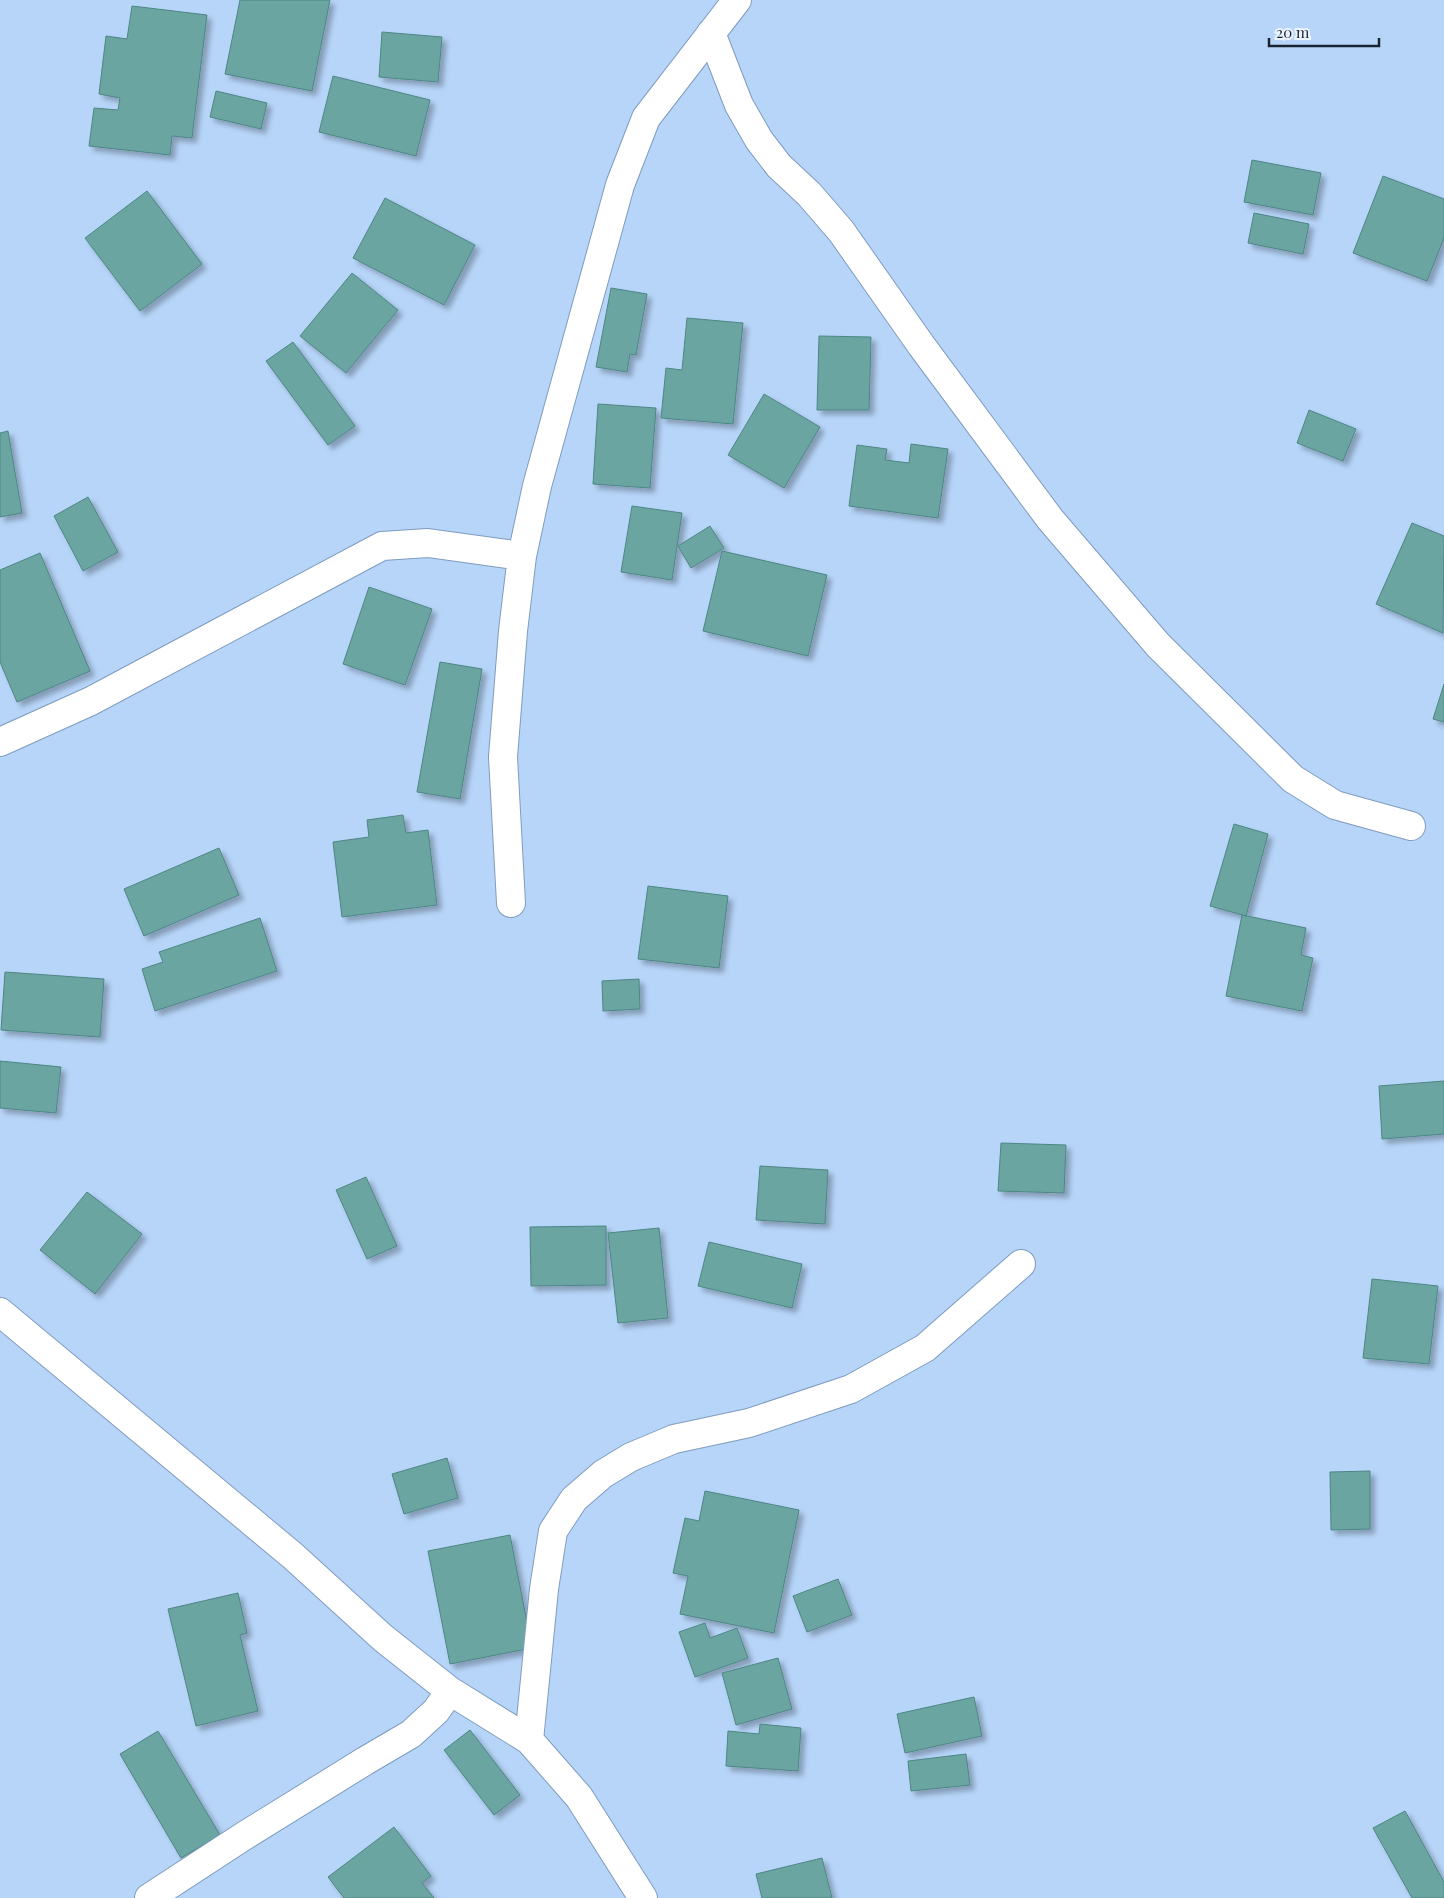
<svg xmlns="http://www.w3.org/2000/svg" width="1444" height="1898" font-family="'Playfair Display',serif">
<style>
.building{fill:#6ba5a2;stroke:#4d8684;filter:url(#shadow)}
.lines{fill:none;stroke-linecap:round;stroke-linejoin:round}
.minor-casing{stroke:#7f9cbe;stroke-width:30}
.minor{stroke:#fff;stroke-width:28}
</style>
<defs>
<filter id="shadow"><feDropShadow dx="4.5" dy="4.5" stdDeviation="2.5" flood-color="#0004"/></filter>
</defs>
<rect width="100%" height="100%" fill="#b6d5f9"/>
<path class="building" d="M240 0H330L312 91 225 74Z
M132 6 207 15 192 138 172 136 170 155 89 146 94 108 118 110 120 98 99 94 106 36 127 39Z
M382 32 442 37 438 82 379 77Z
M333 76 430 100 416 156 319 132Z
M216 91 267 103 261 129 210 117Z
M1252 160 1321 173 1313 215 1244 202Z
M1383 176 1444 199V238L1427 281 1353 253Z
M147 191 202 264 140 311 85 238Z
M385 198 475 245 444 305 353 258Z
M1254 213 1309 224 1303 254 1248 243Z
M352 273 398 310 346 373 300 336Z
M611 288 647 294 636 355 630 354 627 372 596 367Z
M687 318 743 323 733 424 661 418 666 368 682 370Z
M819 336 871 337 869 410H817Z
M293 342 355 426 328 445 266 361Z
M764 394 820 427 784 488 728 455Z
M598 404 656 408 650 488 593 484Z
M1309 410 1356 429 1343 461 1297 443Z
M8 431 22 513 0 517V433Z
M911 444 948 449 938 518 849 506 857 445 887 449 885 460 909 463Z
M88 497 118 552 83 571 54 516Z
M632 506 682 513 672 580 621 572Z
M1412 523 1444 536 1443 633 1376 604Z
M710 526 724 548 691 568 678 546Z
M722 551 827 575 808 656 703 631Z
M40 553 90 671 17 702 0 662V570Z
M369 587 432 609 405 685 343 664Z
M440 662 482 669 460 799 417 792Z
M1444 684V722L1433 719Z
M403 815 406 833 428 830 437 905 342 917 333 842 369 837 367 820Z
M1234 824 1268 834 1246 916 1210 906Z
M219 848 239 895 144 936 124 889Z
M648 886 728 896 719 968 638 959Z
M1242 915 1306 928 1301 955 1313 958 1302 1011 1226 996Z
M260 918 277 971 155 1011 142 969 163 962 159 952Z
M5 972 104 979 100 1037 1 1030Z
M639 979 640 1009 603 1011 602 981Z
M0 1061 61 1067 56 1113 0 1108Z
M1444 1081V1134L1382 1139 1379 1086Z
M1001 1143 1066 1145 1064 1193 998 1191Z
M760 1166 828 1170 825 1224 756 1220Z
M366 1177 397 1246 367 1259 336 1190Z
M87 1192 142 1234 95 1294 40 1250Z
M606 1226V1285L531 1286 530 1227Z
M659 1228 668 1318 618 1323 608 1233Z
M709 1242 802 1264 792 1308 698 1286Z
M1372 1279 1438 1286 1429 1364 1363 1358Z
M447 1458 458 1498 404 1514 392 1474Z
M1370 1471V1529L1331 1530 1330 1472Z
M705 1491 799 1510 774 1633 680 1614 688 1576 673 1573 685 1518 699 1521Z
M510 1535 532 1648 450 1664 428 1551Z
M838 1579 852 1615 807 1632 793 1596Z
M238 1593 247 1633 240 1635 258 1711 196 1726 168 1609Z
M705 1623 710 1638 737 1628 748 1658 695 1677 679 1632Z
M778 1658 792 1709 736 1725 722 1673Z
M974 1697 982 1736 905 1753 897 1714Z
M760 1724 801 1728 798 1771 726 1766 728 1731 759 1734Z
M470 1730 520 1795 494 1815 444 1750Z
M158 1731 220 1835 181 1858 120 1754Z
M966 1754 970 1785 911 1791 908 1761Z
M1405 1811 1444 1882V1898H1412L1373 1828Z
M394 1827 431 1876 422 1883 434 1898H344L328 1877Z
M822 1858 832 1898H762L756 1874Z"/>
<g class="lines">
<g class="minor-casing">
<path id="minor" d="M711 33 739 105 759 140 779 166 809 194 841 231 921 345 1050 519 1158 645 1293 779 1335 805 1411 826
M0 742 91 701 382 546 428 543 522 556
M511 903 503 757 513 631 522 556 537 486 620 185 646 118 737 0
M0 1312 293 1556 383 1638 450 1691 529 1740 579 1797 643 1898
M529 1740 544 1589 553 1531 574 1499 603 1474 631 1457 674 1439 749 1423 851 1389 925 1348 1021 1264
M149 1898 244 1836 365 1761 411 1734 436 1711 450 1691"/>
</g>
<use href="#minor" class="minor"/>
</g>
<path d="M1269 38v8h110v-8" fill="none" stroke="#192432" stroke-width="2.5"/>
<text x="1276" y="38" font-size="15" fill="#192432" stroke="#eaf4ff" stroke-width="4" paint-order="stroke">20 m</text>
</svg>
